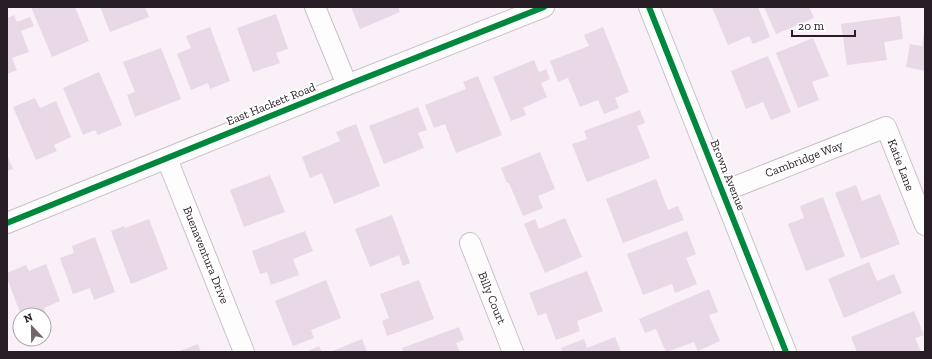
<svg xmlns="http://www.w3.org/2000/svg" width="932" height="359" font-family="'Zilla Slab',serif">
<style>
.building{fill:#e9d8e5}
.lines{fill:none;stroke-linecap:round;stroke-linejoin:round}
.street-casing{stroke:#cac1c8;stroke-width:22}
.street{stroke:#fefdfe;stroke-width:20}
.cycleway-casing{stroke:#fff;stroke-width:8}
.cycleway{stroke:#00873e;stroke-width:6}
.labels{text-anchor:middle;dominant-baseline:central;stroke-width:4;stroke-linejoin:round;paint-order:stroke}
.street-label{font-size:12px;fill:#271e25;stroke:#fff}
</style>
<rect width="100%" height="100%" fill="#faf0f7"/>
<path class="building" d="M31 7H75L89 41 52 57Z
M100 7H145L149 17 110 32Z
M351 7H398L400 12 360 29Z
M712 7H758L770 37 753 44 749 36 728 45Z
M764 7H809L814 18 776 34Z
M276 14 288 49 276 53 280 63 253 72 237 28Z
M14 15 17 22 30 17 34 26 21 31 29 52 12 58 17 70 7 74V18Z
M900 16 903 39 884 42 887 60 847 65 841 24Z
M210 27 230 81 210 89 208 83 191 90 177 54 191 48 186 36Z
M603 27 629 92 615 98 619 108 604 114 598 100 580 107 568 78 558 82 550 61 589 46 584 35Z
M924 33 925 71 906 67 910 44 922 46Z
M813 38 829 76 812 82 819 100 798 108 776 53Z
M161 48 181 99 135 117 127 95 135 92 123 62Z
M768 56 791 112 771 120 763 102 746 109 731 71Z
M534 60 539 72 546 69 550 79 541 83 547 97 523 108 526 115 511 121 493 77Z
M99 72 122 125 98 135 95 130 83 135 63 88Z
M478 76 502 135 456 153 445 124 434 128 425 105 466 89 463 82Z
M35 98 40 108 56 101 71 137 54 145 57 151 36 160 13 107Z
M418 107 427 130 418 133 424 148 384 164 369 126Z
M640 110 645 123 637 126 650 158 587 182 572 144 587 139 584 131Z
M356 124 380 186 334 204 322 173 310 178 302 157 340 141 336 132Z
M540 152 555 189 538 196 543 208 523 216 509 183H507L501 168Z
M7 155 13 169 7 171Z
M270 175 285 212 244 227 230 190Z
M656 179 668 210 678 206 684 220 623 243 606 199Z
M856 185 862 201 880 194 900 244 861 259 835 193Z
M823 197 845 256 806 271 788 224 804 218 800 206Z
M392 215 410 263 403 266 399 255 370 267 355 229Z
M565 218 582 257 545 273 524 224 535 219 539 229Z
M149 219 168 269 131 284 111 231 124 226 125 228Z
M305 231 313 251 293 259 299 275 271 285 267 272 260 274 252 251Z
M687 231 696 254 686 258 697 284 675 293 672 284 643 295 627 254Z
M95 237 115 292 94 300 90 288 73 294 60 258 74 253 72 246Z
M869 262 877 281 894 274 902 293 844 318 828 279Z
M46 264 60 301 44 308 48 319 44 321V315H21L7 278V273L26 265 29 271Z
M587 271 603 311 577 321 580 331 556 340 546 313 538 316 529 293Z
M326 280 341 318 311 330 314 338 293 346 275 301Z
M419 280 434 319 387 336 382 321 389 318 380 294Z
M709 289 718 312 709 315 720 341 698 351 694 342 666 352 656 329 645 333 639 319Z
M914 311 924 335 915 338 921 352H857L851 337Z
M459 327 464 340 456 343 460 352H403L402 348Z
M615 337 621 352H562L561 348 584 339 587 348Z
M362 339 367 352H330Z
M198 344 201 352H177Z
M319 346 322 352H306Z"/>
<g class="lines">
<g class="street-casing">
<path id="street" d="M315 7 347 85
M649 7 786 352
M167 159 244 352
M722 192 886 127 925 225
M7 223 347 85 544 7
M470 243 513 352"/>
</g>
<use href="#street" class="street"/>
<g class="cycleway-casing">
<path id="cycleway" d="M649 7 786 352
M7 223 347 85 544 7"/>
</g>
<use href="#cycleway" class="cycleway"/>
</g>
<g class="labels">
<g class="street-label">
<text transform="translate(271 104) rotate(-22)">East Hackett Road</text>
<text transform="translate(804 159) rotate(-21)">Cambridge Way</text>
<text transform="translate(901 165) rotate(69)">Katie Lane</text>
<text transform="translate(728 175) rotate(68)">Brown Avenue</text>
<text transform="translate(206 255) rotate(68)">Buenaventura Drive</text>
<text transform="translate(492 298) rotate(68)">Billy Court</text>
</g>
</g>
<rect width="932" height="359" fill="none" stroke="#271e25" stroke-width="16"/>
<g transform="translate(32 327) rotate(338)"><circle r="19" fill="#ffffff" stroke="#a9a5a8"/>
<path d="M0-3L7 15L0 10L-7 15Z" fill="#71686e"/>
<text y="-6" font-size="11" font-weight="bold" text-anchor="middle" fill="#271e25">N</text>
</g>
<path d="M792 30v6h63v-6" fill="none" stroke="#271e25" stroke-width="2"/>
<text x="798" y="30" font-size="12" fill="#271e25" stroke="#ffffff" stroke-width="3" paint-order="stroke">20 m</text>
</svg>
